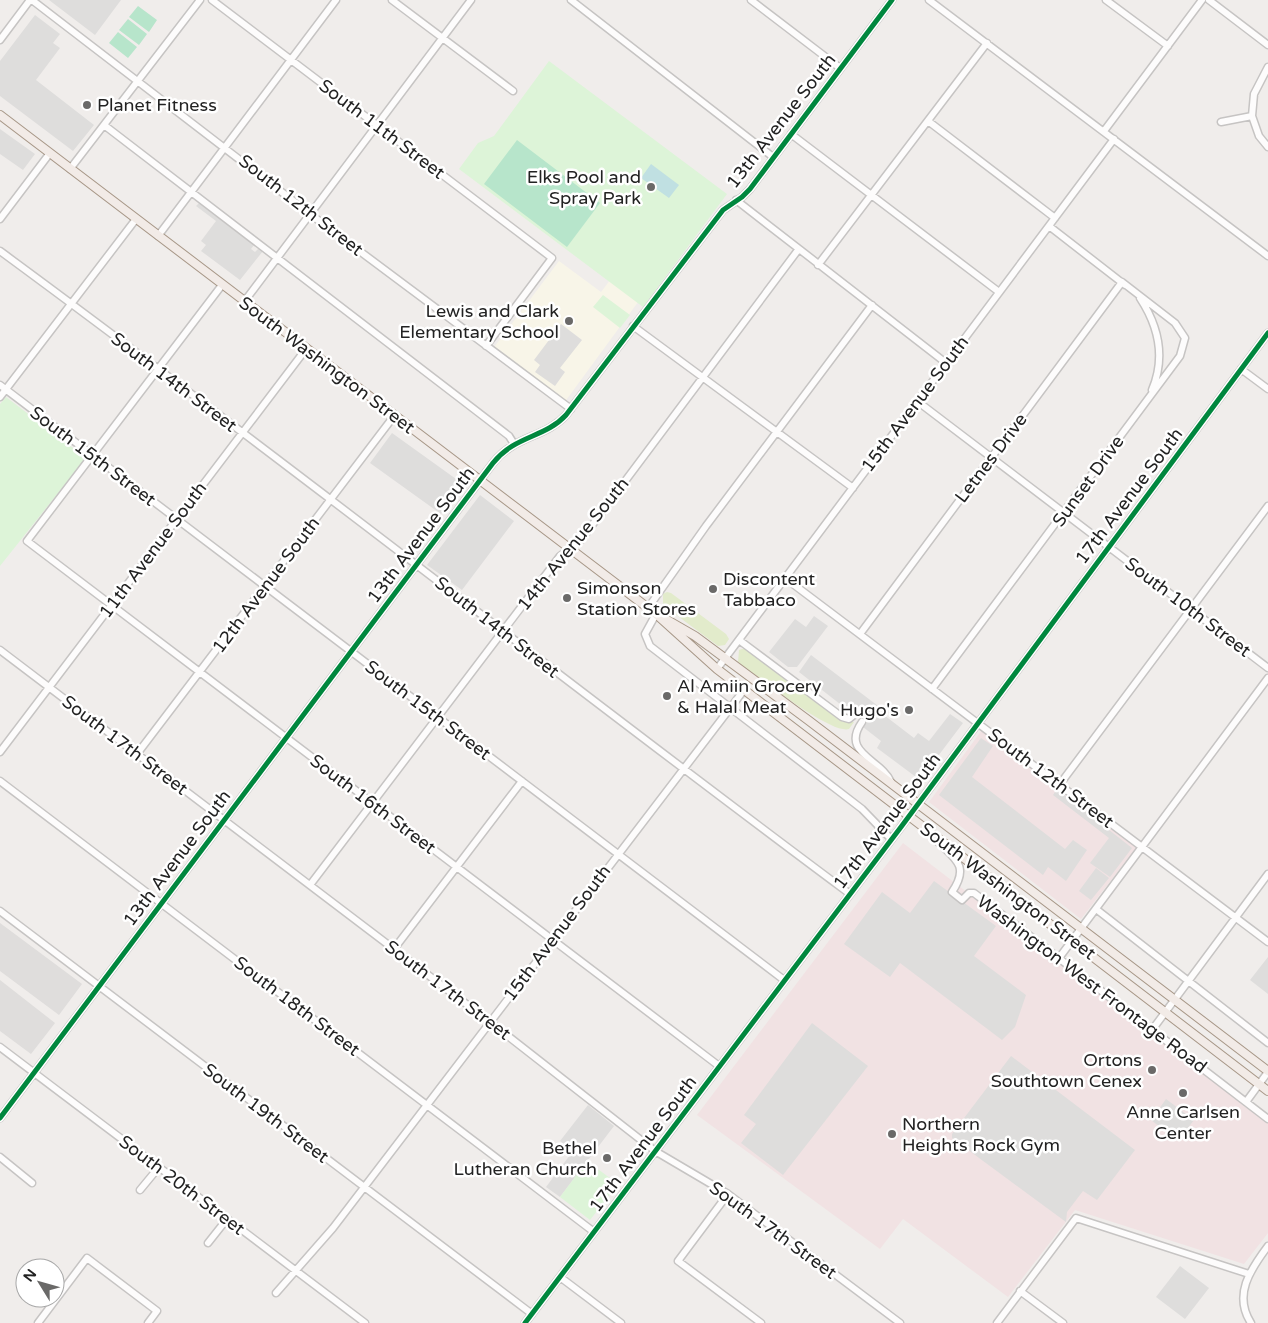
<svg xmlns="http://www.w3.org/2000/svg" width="1268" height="1323" font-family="'Varela Round',sans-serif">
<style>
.residential{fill:#dfdddc}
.commercial{fill:#f1e2e3}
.education{fill:#f8f5e8}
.religious{fill:#dedddc}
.grass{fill:#e2ebcb}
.park{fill:#ddf4d8}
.pitch{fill:#b7e5cb}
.water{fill:#c0e0e2}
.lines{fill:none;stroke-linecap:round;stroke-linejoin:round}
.minor-casing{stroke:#c6c4c3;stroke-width:9}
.major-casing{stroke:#a79787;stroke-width:10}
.minor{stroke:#fdfcfc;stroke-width:6}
.major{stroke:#f2ebe7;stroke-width:8}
.cycleway-casing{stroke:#fff;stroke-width:8}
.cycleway{stroke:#00873e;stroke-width:5}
.poi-dot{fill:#6a6968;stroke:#fff;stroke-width:2}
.labels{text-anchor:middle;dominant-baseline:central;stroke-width:5;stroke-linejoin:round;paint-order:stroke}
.poi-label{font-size:18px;fill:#222;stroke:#fff;text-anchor:start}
.street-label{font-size:18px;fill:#222;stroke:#fff}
</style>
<rect width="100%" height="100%" fill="#f0edeb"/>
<path class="residential" d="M0 923 82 984 59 1015 0 971Z
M0 980 55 1023 31 1054 0 1031Z"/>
<path class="commercial" d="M982 730 1137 847 1081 919 929 802Z
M903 843 1268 1123V1233L1244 1264 1075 1210 1008 1297 903 1219 880 1249 697 1115Z"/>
<path class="education" d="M647 232 674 253 564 403 492 350 559 261 601 292Z"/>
<path class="religious" d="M49 0H121L95 35Z
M35 15 60 34 53 43 60 48 36 80 94 125 73 151 0 96V61Z
M0 129 35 154 23 170 0 154Z
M199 203 254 245 251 249 255 252 259 248 263 251 240 280 201 251 206 245 201 241 216 221 196 206Z
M561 324 582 340 560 368 565 372 555 386 535 372 540 365 534 360Z
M392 433 463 484 441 514 370 463Z
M480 495 514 521 462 590 427 565Z
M814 616 828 626 797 667H788L769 652 795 619 806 627Z
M811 655 882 709 880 712 914 738 918 733 929 741 950 714 963 723 920 780 877 748 881 741 863 727 870 719 864 714 854 715 799 672Z
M981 738 993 746 972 777 1065 849 1073 840 1087 850 1066 881 1048 867 1043 875 939 795Z
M1057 789 1132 848 1110 877 1090 863 1109 838 1053 795Z
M1096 868 1109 878 1091 900 1079 891Z
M934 881 996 926 974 956 1026 995 1015 1027 1002 1040 900 963 890 977 844 944 882 892 910 913Z
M1268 957V994L1250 980Z
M812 1023 868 1066 783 1175 741 1143 756 1124 744 1115Z
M1011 1056 1135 1150 1097 1200 1083 1191 1067 1212 1066 1222 952 1138V1134Z
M1166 1099 1194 1120 1178 1141 1151 1120Z
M588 1105 614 1126 560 1197 546 1187 573 1151 560 1141Z
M1180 1266 1209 1288 1185 1319 1156 1297Z"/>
<path class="grass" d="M667 592 671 593 726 634 729 639 725 645 718 646 663 605V594Z
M742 649H747L843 722H854L849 729C831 735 756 675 738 662L739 650Z"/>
<path class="park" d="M549 61 727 194 643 307 459 169 478 143 494 136Z
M603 295 630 315 620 328 593 307Z
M6 397 86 458 0 566V404Z
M587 1161 618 1184 590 1220 560 1197Z"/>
<path class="pitch" d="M138 6 157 20 149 32 129 17Z
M128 19 147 34 139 45 119 30Z
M118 32 137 47 128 58 109 43Z
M517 140 600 203 567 247 484 184Z"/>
<path class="water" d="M651 164 679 185 669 198 641 178Z"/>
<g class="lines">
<g class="minor-casing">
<path id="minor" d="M32 0 318 220 571 409
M212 0 552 258 486 346
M392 0 513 91
M571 0 773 157
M751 0 840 68
M929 0 1268 256
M1106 0 1168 46
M1209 0 1268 45
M0 40 30 0
M1252 116 1259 136 1268 147
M928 121 1055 218
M1221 122 1252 116 1254 94 1268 67
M104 125 509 436 514 444
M1104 131 1202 0
M791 134 999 292
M70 169 200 0
M736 200 946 363
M0 219 50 153
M1049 226 1125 285
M158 236 336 0
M0 251C286 461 565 682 850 894
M818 265 987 43
M222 285 27 541 719 1066
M1140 298C1159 327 1166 357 1152 390
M244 302 471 0
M633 326 853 488
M1241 369 1268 389
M0 385 784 980
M0 397 136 219
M917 401 1268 668
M785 578 1268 942
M648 608 706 526 872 305
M656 614 645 634 650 646 862 809 891 839
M860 634 1122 282 1175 323 1185 338 1180 356 932 689
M739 640 842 717 849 719 854 715
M0 650 490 1022 655 1151 728 1194 900 1323
M717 669 1114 139
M862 722C840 753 881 759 891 782
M0 752 306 349
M137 754 394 416
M0 781 594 1232
M1060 784 1268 506
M938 842C957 860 969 867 952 892L962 900 969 893H974L1268 1119
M310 885 560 556 581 540 798 250
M1096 909 1268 1043
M0 911 532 1314
M394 949 522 781
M1059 958 1268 678
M1152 1030 1268 874
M0 1047 365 1323
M1246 1102 1268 1072
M0 1118 493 463C515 435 545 438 566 415L723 210 742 197 750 189 892 0
M0 1157 32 1183
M140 1190 159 1167
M728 1194 678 1261 761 1323
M208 1243 227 1219
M560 1277 621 1323
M1020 1291 1063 1323
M276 1293 333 1228 744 690
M38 1323 87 1258 157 1311 148 1323
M525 1323 901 827 1268 333
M997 1323 1076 1218 1249 1274
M1251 1323C1233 1295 1250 1270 1268 1246"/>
</g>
<g class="major-casing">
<path id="major" d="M0 115 656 614 717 669 1268 1091
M662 617 695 636 808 720 1268 1071"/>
</g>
<use href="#minor" class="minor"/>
<use href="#major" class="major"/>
<g class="cycleway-casing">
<path id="cycleway" d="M0 1118 493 463C515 435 545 438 566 415L723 210 742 197 750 189 892 0
M525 1323 901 827 1268 333"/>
</g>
<use href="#cycleway" class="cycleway"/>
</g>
<g class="poi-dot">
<circle cx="87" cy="105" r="5"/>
<circle cx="651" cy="187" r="5"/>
<circle cx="569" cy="321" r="5"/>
<circle cx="713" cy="589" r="5"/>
<circle cx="567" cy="598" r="5"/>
<circle cx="667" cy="696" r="5"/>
<circle cx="909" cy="710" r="5"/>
<circle cx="1152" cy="1070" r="5"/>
<circle cx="1183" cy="1093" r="5"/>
<circle cx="892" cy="1134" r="5"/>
<circle cx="607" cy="1158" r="5"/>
</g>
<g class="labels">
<g class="poi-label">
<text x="97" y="105">Planet Fitness</text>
<text x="641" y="177" text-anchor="end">Elks Pool and<tspan x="641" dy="21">Spray Park</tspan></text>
<text x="559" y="311" text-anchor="end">Lewis and Clark<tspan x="559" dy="21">Elementary School</tspan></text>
<text x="723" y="579">Discontent<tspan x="723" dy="21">Tabbaco</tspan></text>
<text x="577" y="588">Simonson<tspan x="577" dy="21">Station Stores</tspan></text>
<text x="677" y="686">Al Amiin Grocery<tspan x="677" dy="21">&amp; Halal Meat</tspan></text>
<text x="899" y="710" text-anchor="end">Hugo's</text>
<text x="1142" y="1060" text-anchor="end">Ortons<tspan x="1142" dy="21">Southtown Cenex</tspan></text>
<text x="1183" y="1112" text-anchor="middle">Anne Carlsen<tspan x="1183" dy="21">Center</tspan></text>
<text x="902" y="1124">Northern<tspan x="902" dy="21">Heights Rock Gym</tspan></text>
<text x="597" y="1148" text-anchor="end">Bethel<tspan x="597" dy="21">Lutheran Church</tspan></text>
</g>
<g class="street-label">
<text transform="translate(781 121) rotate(-52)">13th Avenue South</text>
<text transform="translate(382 129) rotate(37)">South 11th Street</text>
<text transform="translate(301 205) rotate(38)">South 12th Street</text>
<text transform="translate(327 365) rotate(37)">South Washington Street</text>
<text transform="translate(174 382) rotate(37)">South 14th Street</text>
<text transform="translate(915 404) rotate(-53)">15th Avenue South</text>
<text transform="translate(93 456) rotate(37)">South 15th Street</text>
<text transform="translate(991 458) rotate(-53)">Letnes Drive</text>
<text transform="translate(1088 481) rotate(-54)">Sunset Drive</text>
<text transform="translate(1129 496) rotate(-53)">17th Avenue South</text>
<text transform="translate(421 535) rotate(-53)">13th Avenue South</text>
<text transform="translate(573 544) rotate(-51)">14th Avenue South</text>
<text transform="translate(153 550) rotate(-53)">11th Avenue South</text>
<text transform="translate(266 585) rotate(-53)">12th Avenue South</text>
<text transform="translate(1188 607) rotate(37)">South 10th Street</text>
<text transform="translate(497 627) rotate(38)">South 14th Street</text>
<text transform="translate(428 710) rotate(37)">South 15th Street</text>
<text transform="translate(125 745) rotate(37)">South 17th Street</text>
<text transform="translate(1051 778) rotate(37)">South 12th Street</text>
<text transform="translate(373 804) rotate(37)">South 16th Street</text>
<text transform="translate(887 821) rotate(-53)">17th Avenue South</text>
<text transform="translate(177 858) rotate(-53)">13th Avenue South</text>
<text transform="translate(1008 891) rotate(37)">South Washington Street</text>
<text transform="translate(557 933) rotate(-53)">15th Avenue South</text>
<text transform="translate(1092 984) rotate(37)">Washington West Frontage Road</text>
<text transform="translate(448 990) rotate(37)">South 17th Street</text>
<text transform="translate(297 1006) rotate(37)">South 18th Street</text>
<text transform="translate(266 1113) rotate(37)">South 19th Street</text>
<text transform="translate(643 1144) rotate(-53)">17th Avenue South</text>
<text transform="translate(182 1185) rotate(37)">South 20th Street</text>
<text transform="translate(773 1230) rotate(36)">South 17th Street</text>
</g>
</g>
<g transform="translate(40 1283) rotate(307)"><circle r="24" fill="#ffffff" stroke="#a7a7a7"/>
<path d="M0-4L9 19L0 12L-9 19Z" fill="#6a6968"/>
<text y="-8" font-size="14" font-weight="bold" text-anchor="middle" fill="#222222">N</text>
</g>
</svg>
